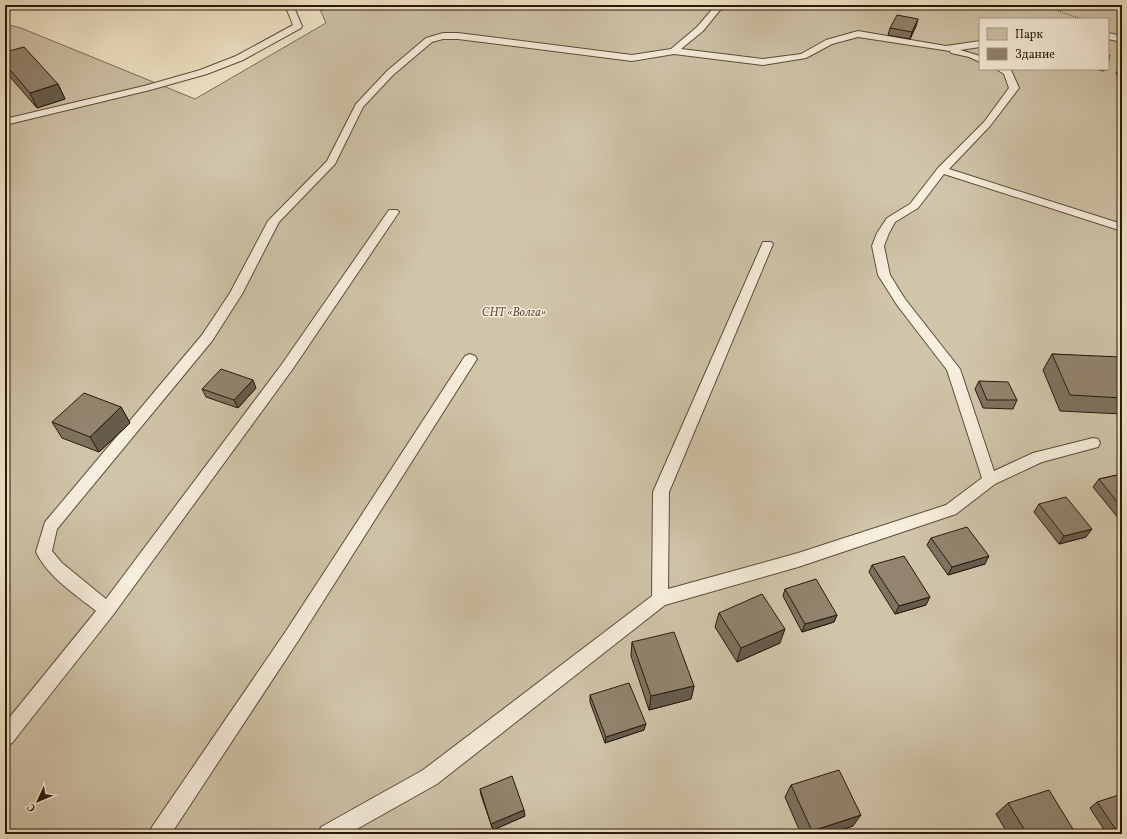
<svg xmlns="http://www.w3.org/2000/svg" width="1127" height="839" font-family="Vollkorn,serif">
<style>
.green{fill:#d0c4a9;stroke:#7c6e5a;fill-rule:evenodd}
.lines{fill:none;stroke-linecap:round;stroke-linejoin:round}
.lane-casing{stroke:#5b4c3a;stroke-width:2}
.path{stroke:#29180a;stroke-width:1.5;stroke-dasharray:0.5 1.5;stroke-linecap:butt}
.lane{fill:#f7efdd;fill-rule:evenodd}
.wall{fill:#7e725f;stroke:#29180a}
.shaded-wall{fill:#665c4d;stroke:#29180a}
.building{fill:#92846e;stroke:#29180a}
.labels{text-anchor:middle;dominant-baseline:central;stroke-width:3;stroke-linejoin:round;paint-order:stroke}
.park-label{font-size:12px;font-style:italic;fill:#5b4c3a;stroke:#f7efdd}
</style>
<rect width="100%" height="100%" fill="#f2e7ca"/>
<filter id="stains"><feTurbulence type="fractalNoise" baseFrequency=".005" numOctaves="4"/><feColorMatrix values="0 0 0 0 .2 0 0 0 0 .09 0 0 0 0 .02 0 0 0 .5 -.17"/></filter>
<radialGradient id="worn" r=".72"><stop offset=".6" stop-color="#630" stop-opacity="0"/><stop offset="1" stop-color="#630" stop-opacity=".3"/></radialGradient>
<path class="green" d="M318 5H1122V834H5V24L21 28 195 99 326 23ZM980 19H1108V69H980Z"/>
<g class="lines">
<g class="lane-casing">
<path id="lane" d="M285 5H293L302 26 301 28 243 60 207 74 150 90 5 125V119L144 86 200 70 236 56 293 25Z
M716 5H724L703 31 681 49 763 59 801 54 826 40 858 31 946 46 980 41V47L960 50 980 56V62L969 57 951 53 950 51 858 37 832 44 806 58 763 65 674 54 632 61 458 39H443L432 42 393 75 363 107 335 164 279 222 242 294 212 341 57 529 52 551 62 563 106 599 282 364 389 210H397L399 212 292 370 113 615 12 743 5 746V723L96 611C75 594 48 577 36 552L45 522 202 335 230 293 268 221 327 161 356 104 387 71 426 38 443 33H458L632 55 671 49 697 27Z
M1108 33 1122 36V42L1108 39Z
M996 69 1011 70 1019 88 990 126 949 169 1122 224V231L944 174 918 208 895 222 889 233 884 246 890 275 905 299 960 369 994 471 1033 453 1093 438 1098 439 1100 443 1098 447 1042 462 995 484 956 514 798 567 665 605 437 784 348 834H318L321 827 423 770 652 596 653 492 763 242H771L773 244 669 492 668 589 798 553 946 505 982 478 947 370 897 305 878 275 872 246 877 233 887 218 910 204 938 168 984 122 1009 88 1004 74Z
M470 354 475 356 477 359 475 362 298 641 171 834H149L152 827 286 631 465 356Z"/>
</g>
<path class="path" d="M1053 5 1058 11 1082 19"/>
<use href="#lane" class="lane"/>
</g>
<path class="wall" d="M916 26 910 39 888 35 890 28Z
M5 52 58 84 65 99 37 108 5 71Z
M1122 58V75L1116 74Z
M1094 69H1105L1104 71Z
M1052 354 1122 358V414L1060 411 1043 370Z
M979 381 1017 400 1013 409 983 408 975 389Z
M256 388 238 408 206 397 202 389Z
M121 407 130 423 99 452 62 438 52 422Z
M1122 474V519H1119L1093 487 1099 479Z
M1039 504 1086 537 1059 544 1034 512Z
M931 538 985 564 948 575 927 545Z
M872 565 926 605 895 614 869 572Z
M785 589 837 615 834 622 802 632 783 596Z
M719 613 780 643 737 662 715 627Z
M632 642 694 686 691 699 649 710 631 656Z
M590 695 644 730 605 743 590 702Z
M791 785 853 826 829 834H801L785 797Z
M480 789 525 816 493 830 481 795Z
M1097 802 1122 834H1107L1090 808Z
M1008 803 1076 834H1008L996 814Z"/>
<path class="shaded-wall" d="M918 19 916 26 910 39 912 32Z
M58 84 65 99 37 108 30 93Z
M253 380 256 388 238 408 234 400Z
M121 407 130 423 99 452 90 437Z
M1122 515V519H1119Z
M1092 529 1086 537 1059 544 1064 536Z
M989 556 985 564 948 575 952 567Z
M930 597 926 605 895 614 899 606Z
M837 615 834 622 802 632 805 624Z
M785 629 780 643 737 662 741 648Z
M694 686 691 699 649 710 651 696Z
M646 724 644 730 605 743 606 737Z
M524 810 525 816 493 830 491 824Z
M861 815 853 826 829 834H810L812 831Z"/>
<path class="building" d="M897 15 918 19 912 32 890 28Z
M24 47 58 84 30 93 5 64V52Z
M1108 55H1110L1108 63Z
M1122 58V67L1119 66Z
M1052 354 1121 357 1122 358V398L1070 395Z
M221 369 253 380 234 400 202 389Z
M979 381 1008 382 1017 400H987Z
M84 393 121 407 90 437 52 422Z
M1122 474V508L1099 479Z
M1066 497 1092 529 1064 536 1039 504Z
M967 527 989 556 952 567 931 538Z
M904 556 930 597 899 606 872 565Z
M816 579 837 615 805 624 785 589Z
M762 594 785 629 741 648 719 613Z
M674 632 694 686 651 696 632 642Z
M629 683 646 724 606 737 590 695Z
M839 770 861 815 812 831 791 785Z
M512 776 524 810 491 824 480 789Z
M1049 790 1076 834H1027L1008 803Z
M1122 794V834H1119L1097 802Z"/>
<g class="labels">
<g class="park-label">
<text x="514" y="313">СНТ «Волга»</text>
</g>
</g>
<rect width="1127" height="839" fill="none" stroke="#f2e7ca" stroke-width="20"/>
<rect x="6" y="6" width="1115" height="827" fill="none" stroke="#29180a" stroke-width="2"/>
<rect x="10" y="10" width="1107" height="819" fill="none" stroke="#29180a"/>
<rect x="979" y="18" width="130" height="52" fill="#f7efdd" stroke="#a59989"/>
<rect x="987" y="28" width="20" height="12" fill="#d0c4a9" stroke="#a59989"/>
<text x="1015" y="38" font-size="12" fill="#29180a">Парк</text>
<rect x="987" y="48" width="20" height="12" fill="#92846e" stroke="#a59989"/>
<text x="1015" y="58" font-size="12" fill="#29180a">Здание</text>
<g transform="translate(38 801) rotate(226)" stroke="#f7efdd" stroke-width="3" paint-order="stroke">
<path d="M0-3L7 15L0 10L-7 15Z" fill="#29180a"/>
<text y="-6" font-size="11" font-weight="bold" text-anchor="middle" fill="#29180a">С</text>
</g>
<rect width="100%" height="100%" filter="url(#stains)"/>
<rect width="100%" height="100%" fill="url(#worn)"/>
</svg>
